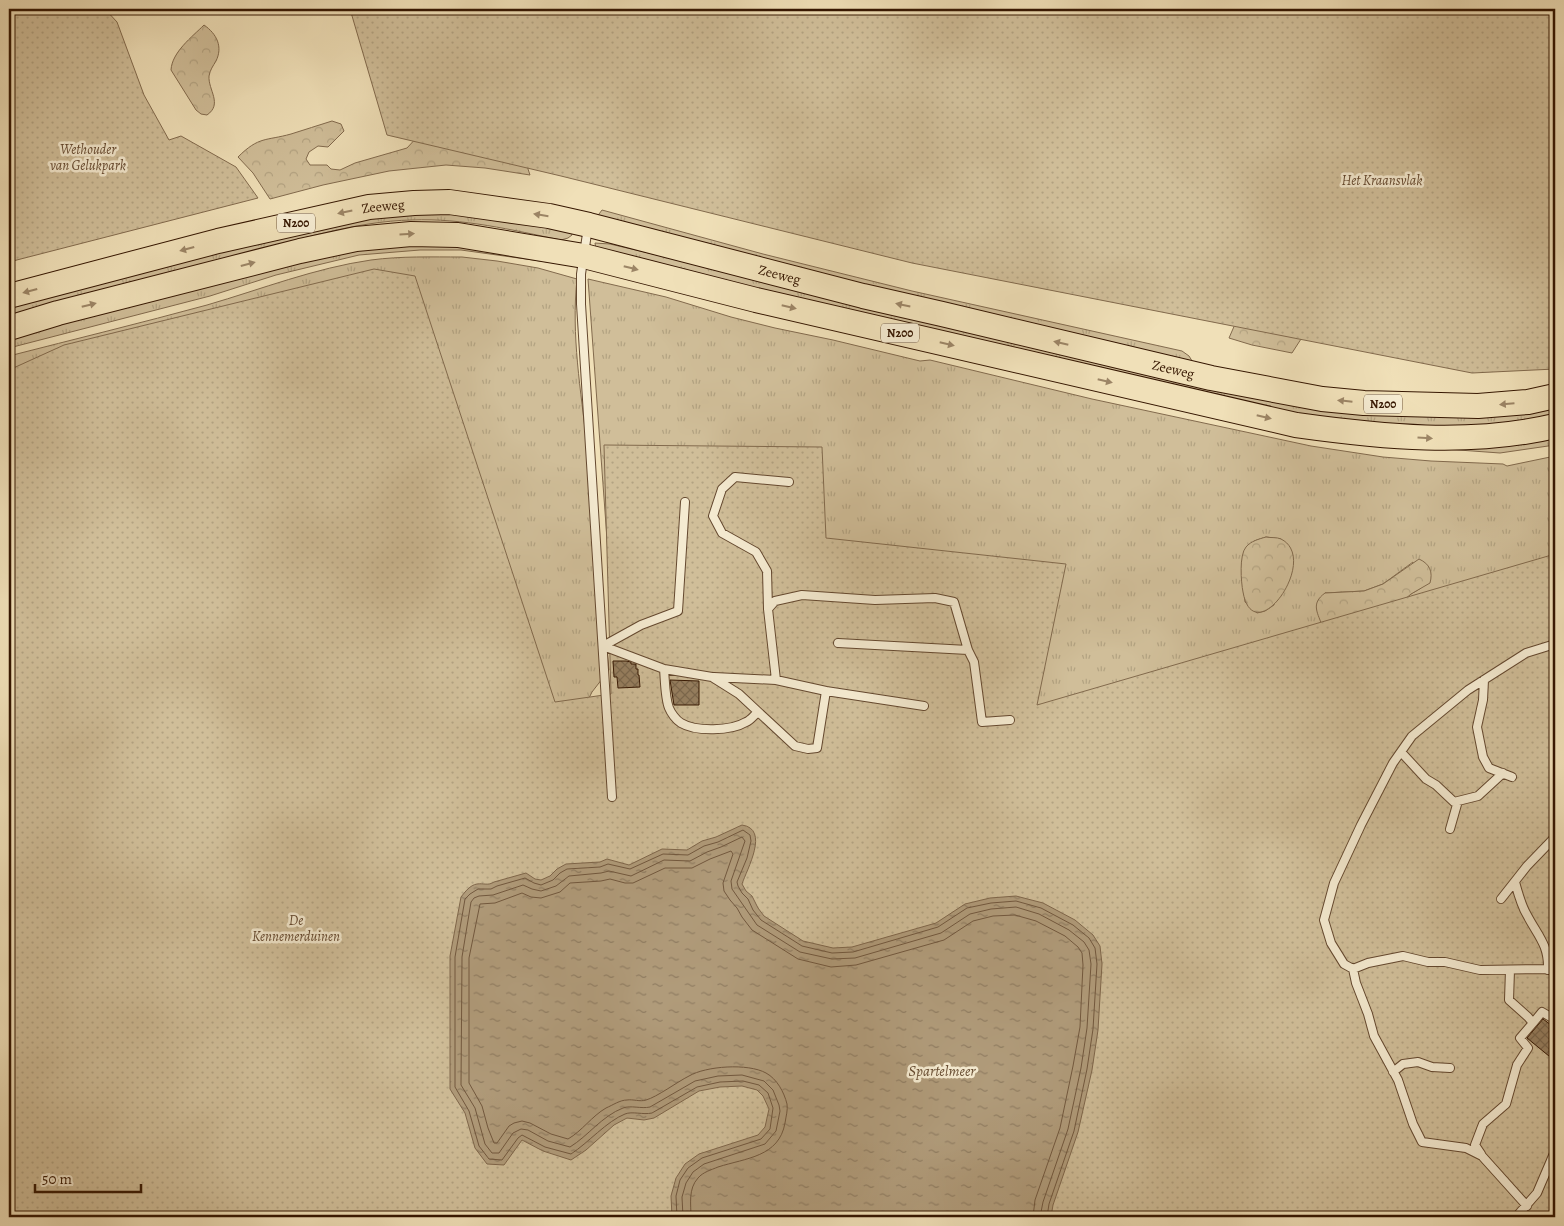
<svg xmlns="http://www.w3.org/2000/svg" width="1564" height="1226" font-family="Alegreya,serif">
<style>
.grass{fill:url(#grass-tufts);stroke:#826a4d;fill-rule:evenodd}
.forest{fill:url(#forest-crowns);stroke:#826a4d}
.park{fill:url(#park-dots);stroke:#826a4d}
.water{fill:url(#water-ripples);stroke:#7f664a}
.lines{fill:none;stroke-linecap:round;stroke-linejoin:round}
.shore{stroke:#72583e;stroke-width:1}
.building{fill:url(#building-cross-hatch);stroke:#351601}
.lane-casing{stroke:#64482f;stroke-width:10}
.primary-casing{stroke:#351601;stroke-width:26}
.lane{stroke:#f5ebd1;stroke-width:8}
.primary{stroke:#f0e0b8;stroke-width:24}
.oneway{fill:#9c8566}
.labels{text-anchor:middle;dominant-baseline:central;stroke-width:5;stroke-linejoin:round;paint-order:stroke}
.shield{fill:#f5ebd1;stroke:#6f563f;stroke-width:1}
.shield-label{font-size:12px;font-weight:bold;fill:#351601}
.park-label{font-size:14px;font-style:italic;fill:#64482f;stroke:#f5ebd1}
.street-label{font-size:14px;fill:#351601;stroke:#f5ebd1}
.water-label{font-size:15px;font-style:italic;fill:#664b31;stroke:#f5ebd1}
</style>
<defs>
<pattern id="grass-tufts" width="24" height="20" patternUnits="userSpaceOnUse" patternTransform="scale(1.25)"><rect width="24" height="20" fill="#d0be99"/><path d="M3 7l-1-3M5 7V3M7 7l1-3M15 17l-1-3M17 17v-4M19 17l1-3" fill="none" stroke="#b3a382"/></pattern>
<pattern id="forest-crowns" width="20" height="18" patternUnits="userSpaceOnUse" patternTransform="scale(1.25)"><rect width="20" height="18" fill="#d0be99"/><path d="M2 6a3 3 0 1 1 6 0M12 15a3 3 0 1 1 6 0" fill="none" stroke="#b3a382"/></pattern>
<pattern id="park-dots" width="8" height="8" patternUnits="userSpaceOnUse" patternTransform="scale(1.25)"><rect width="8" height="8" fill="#d0be99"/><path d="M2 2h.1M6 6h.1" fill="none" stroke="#b3a382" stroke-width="1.8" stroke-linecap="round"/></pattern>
<pattern id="water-ripples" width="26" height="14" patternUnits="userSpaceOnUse" patternTransform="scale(1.25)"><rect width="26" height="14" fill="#b09b7a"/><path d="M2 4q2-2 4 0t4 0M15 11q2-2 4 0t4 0" fill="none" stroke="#907d62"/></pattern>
<pattern id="building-cross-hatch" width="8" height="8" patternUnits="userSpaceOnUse" patternTransform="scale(1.25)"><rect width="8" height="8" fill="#967f60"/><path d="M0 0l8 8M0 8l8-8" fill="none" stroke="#7b674d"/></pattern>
</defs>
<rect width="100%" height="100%" fill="#f0e0b8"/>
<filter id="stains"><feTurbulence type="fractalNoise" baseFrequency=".004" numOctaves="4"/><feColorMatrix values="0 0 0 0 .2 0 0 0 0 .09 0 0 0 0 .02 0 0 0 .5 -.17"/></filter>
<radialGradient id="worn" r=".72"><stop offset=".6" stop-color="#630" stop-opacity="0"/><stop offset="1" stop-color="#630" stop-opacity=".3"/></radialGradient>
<path class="grass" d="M441 206 571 231 572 235 568 238 561 240C512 230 463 218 412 220 356 221 293 241 238 256 162 277 85 298 9 319V305L263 237Z
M602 210 763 254 912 291 1182 351 1189 356 1194 364 1192 367 596 218Z
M422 238 569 265 461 250H420L359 255 276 275 210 296 9 348V335L309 254Z
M595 243 610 244 1224 387 1555 402V420L1485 428 1382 425 1299 414 1106 374 596 249Z
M462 257 497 261 538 268 577 279C571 335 581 391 587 446 595 521 602 595 609 670L592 692 586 704 619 825 610 580 588 279 666 297 731 317 775 328 833 340 920 361 930 360 1092 399 1311 446 1383 457 1431 461 1503 464 1507 466 1555 456V594L9 1217V356C75 339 141 323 207 305 262 289 315 268 371 260 401 256 432 257 462 257ZM1266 537 1281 539 1274 605 1265 611 1257 613 1245 602 1242 571 1254 541ZM1413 562 1421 588 1411 594 1397 606 1325 593 1364 591 1383 584Z
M1555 436V445L1500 453 1431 448Z"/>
<path class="forest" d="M204 25C217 34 223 47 216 61 213 66 210 70 209 76 208 90 223 104 207 115L201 114 196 110 171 70C172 52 192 37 204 25Z
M332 121 341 124 344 131 328 147 318 146 309 152 306 159 310 165H327L331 169 340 170 355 163 407 148 419 135 527 166 530 175 485 168 446 165 389 171 323 185 270 199 253 173 238 157C259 136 266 141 291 134 305 130 318 125 332 121Z
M1239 315 1302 333 1301 339 1292 353 1252 345 1229 338Z
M1266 537C1271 538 1277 537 1281 539 1321 559 1254 653 1243 592 1241 582 1239 555 1246 547 1251 541 1259 539 1266 537Z
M1419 559C1430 564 1433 572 1430 583L1411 594 1397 606 1323 628C1318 613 1310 604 1325 593L1364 591 1383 584Z"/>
<path class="park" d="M9 9H105L117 22 144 95 169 140 181 136 236 167 258 198 9 262Z
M350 9H1555V369L1472 373 912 263 561 176 387 135Z
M374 269 415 276 555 702 611 694 604 445 822 447 826 538 1066 564 1037 705 1555 554V1217H9V370L64 345Z"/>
<path class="water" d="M742 825C770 829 747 869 742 884L746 891 752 896 758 908 764 916 803 941 833 948 852 947 936 923 965 904 990 898 1016 896 1043 903 1075 920 1093 935 1100 946 1102 964 1098 1030 1092 1070 1078 1132 1053 1205 1051 1217H672L671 1196 676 1178 685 1164 699 1154 758 1135 765 1127 769 1109 763 1096 757 1090 742 1086 720 1087 699 1091 654 1118 644 1120 627 1118 614 1125 586 1150 571 1160 543 1151 522 1140 504 1165 487 1164 475 1148 465 1113 450 1089V956L461 897C465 892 470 885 477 884 484 883 488 886 494 882L526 873 535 879 541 880 550 876 557 869 566 864 600 862 607 859 629 865 662 849 687 850 702 841 716 837Z"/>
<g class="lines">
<path class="shore" d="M677 1217 676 1196 680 1180 688 1168 702 1158 761 1139 770 1129 773 1108 768 1093 759 1085 743 1081 720 1082 697 1087 652 1113C643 1115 632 1111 625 1114 607 1121 588 1143 571 1154L545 1147 522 1135 518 1138 502 1160 489 1159 479 1146 469 1111 455 1087V957L465 899 470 894 478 889H491L497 886 525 878 534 883 541 885 553 880 560 873 567 869 600 867 608 864 630 869 663 854 688 855 704 846 718 842 743 830 750 835 751 841 747 858 737 882 738 886 742 893 748 899 753 910 761 920 802 946 832 953 853 952 938 927 967 908 991 903 1016 901 1041 908 1073 925 1089 938 1095 948 1097 964 1093 1029 1087 1069 1074 1131 1049 1204 1047 1217
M683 1217 682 1197 686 1183 693 1172 704 1164 765 1144 776 1131 780 1111 779 1105 773 1090 764 1081 742 1075 718 1076 695 1081 650 1107C641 1109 631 1105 623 1108 602 1116 588 1136 570 1147L548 1141 528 1130 521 1129 513 1133 499 1153H492L485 1144 475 1108 461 1085 462 957 471 902 474 898 479 896 493 895 523 885 532 889 541 891 556 886 569 876 601 873 609 871 631 876 664 860 690 861 707 852 721 847 742 837 745 841 731 881 732 889 757 925 800 952 832 959 855 958 941 933 970 914 991 909 1016 907 1039 914 1069 930 1084 942 1089 950 1091 964 1087 1028 1081 1068 1068 1129 1043 1202 1040 1217
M691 1217C691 1204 688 1189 698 1178 703 1172 711 1170 718 1167 746 1158 779 1157 785 1123 786 1116 788 1110 787 1104 784 1092 777 1079 766 1073 748 1063 706 1066 689 1076 677 1082 657 1097 646 1100 640 1102 633 1099 627 1100 620 1100 613 1105 606 1108 592 1116 582 1131 568 1139L551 1134 530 1123 522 1121 514 1123 509 1126 497 1143H494L488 1128 482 1106 469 1083V958L480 904 495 903 522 893 531 897 541 898 560 892 570 883 601 881 610 879 625 883H633L665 868H692L710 859 731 851 733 854 723 883 724 891 730 900 737 908 742 917 752 930 798 959 831 967 856 965 944 940 973 921 993 916 1015 915 1036 921 1065 936 1078 947 1082 953 1083 965 1080 1027 1073 1066 1060 1128 1035 1200 1033 1217"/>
</g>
<path class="building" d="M613 661H626L631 662V664H636V669H638V675H639L640 687 618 688 617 677H614Z
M670 680 699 681V705H674Z
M1543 1019 1555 1028V1061L1527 1038Z"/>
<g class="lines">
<g class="lane-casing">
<path id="lane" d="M588 227 581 274V304L612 797
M685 502 678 611 641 625 603 646 664 669 712 677 739 694 795 746 808 749 817 748 826 691 924 706
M768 609 767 571 756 552 722 533 713 516 722 489 735 477 789 482
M838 643 968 650
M664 669C665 680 665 698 669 708 671 713 676 720 681 723 696 732 731 731 746 722 751 720 754 715 758 712
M714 677 776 680 826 691
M776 680 768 609 775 601 802 595 875 600 935 598 954 602 968 650 974 662 982 722 1010 720
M1484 680 1483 700 1477 727 1483 757 1489 768 1512 777
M1401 752 1426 779 1436 785 1454 802 1478 796 1503 773
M1450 829 1458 801
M1515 882C1518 893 1521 905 1527 915 1538 936 1549 945 1548 970
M1501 899 1527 866 1555 837
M1353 969 1368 963 1403 956 1428 962H1445L1480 970 1546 969 1555 971
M1533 1023 1542 1012 1554 1019 1555 1017
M1393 1072 1403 1064 1418 1062 1432 1067 1450 1068
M1481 1154 1475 1145 1483 1124 1506 1104 1517 1065 1528 1048 1520 1038 1533 1023 1528 1017 1509 1000 1510 970
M1527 1206 1482 1156 1466 1148 1422 1142 1413 1124 1398 1080 1374 1036 1368 1014 1356 983 1353 969 1344 964 1331 943 1324 920 1334 883 1361 825 1393 763 1412 736 1468 690 1526 653 1555 644
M1516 1217 1537 1193 1555 1151"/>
</g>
<g class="primary-casing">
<g id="primary">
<path id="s1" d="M9 296 218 241 369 207 414 203 449 202 549 216 589 225 863 296 942 314 1211 378 1322 399 1364 403 1478 406 1528 402 1555 396"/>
<path d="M9 328 58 313 300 251 356 239 411 234 458 235 584 256 756 300 1296 425C1382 437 1470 446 1555 426"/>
</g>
</g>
<use href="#lane" class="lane"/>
<use href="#primary" class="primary"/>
</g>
<defs><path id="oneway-solid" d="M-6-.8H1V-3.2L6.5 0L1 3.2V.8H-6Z" transform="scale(1.25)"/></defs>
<g class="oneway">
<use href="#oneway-solid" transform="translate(345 212) rotate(168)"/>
<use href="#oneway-solid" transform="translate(541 215) rotate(-171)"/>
<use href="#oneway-solid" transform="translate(407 234) rotate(-3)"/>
<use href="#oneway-solid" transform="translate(187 249) rotate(165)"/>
<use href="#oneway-solid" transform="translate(248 264) rotate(-15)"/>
<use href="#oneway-solid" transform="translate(631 268) rotate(14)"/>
<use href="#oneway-solid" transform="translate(30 291) rotate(165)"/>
<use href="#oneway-solid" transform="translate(89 305) rotate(-14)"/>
<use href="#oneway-solid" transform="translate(903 305) rotate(-168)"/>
<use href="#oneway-solid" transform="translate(789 307) rotate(13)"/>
<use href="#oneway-solid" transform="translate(1061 343) rotate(-167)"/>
<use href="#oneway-solid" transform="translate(947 344) rotate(13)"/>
<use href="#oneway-solid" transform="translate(1105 381) rotate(13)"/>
<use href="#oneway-solid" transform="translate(1345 401) rotate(-174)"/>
<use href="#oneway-solid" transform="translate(1507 404) rotate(175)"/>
<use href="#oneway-solid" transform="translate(1264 417) rotate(13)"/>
<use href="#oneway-solid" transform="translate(1425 438) rotate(4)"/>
</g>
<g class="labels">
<g class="shield">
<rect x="277" y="213.5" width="38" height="19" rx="4"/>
<rect x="881" y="323.5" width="38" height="19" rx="4"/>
<rect x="1364" y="394.5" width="38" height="19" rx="4"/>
</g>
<g class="shield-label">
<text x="296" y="223">N200</text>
<text x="900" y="333">N200</text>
<text x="1383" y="404">N200</text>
</g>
<g class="park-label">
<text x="88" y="149">Wethouder<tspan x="88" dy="16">van Gelukpark</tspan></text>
<text x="1382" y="180">Het Kraansvlak</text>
<text x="296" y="920">De<tspan x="296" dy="16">Kennemerduinen</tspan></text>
</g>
<g class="street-label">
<text stroke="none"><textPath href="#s1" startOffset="385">Zeeweg</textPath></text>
<text stroke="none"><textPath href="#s1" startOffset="790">Zeeweg</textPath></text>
<text stroke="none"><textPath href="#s1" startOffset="1195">Zeeweg</textPath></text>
</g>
<g class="water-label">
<text x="942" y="1071">Spartelmeer</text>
</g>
</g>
<rect width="1564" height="1226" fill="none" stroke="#f0e0b8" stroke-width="30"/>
<rect x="10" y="10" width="1544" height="1206" fill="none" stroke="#351601" stroke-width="2.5"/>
<rect x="15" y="15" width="1534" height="1196" fill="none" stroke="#351601"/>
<path d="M35 1184v8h106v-8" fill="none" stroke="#351601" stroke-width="2.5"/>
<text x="42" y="1184" font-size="15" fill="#351601" stroke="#f5ebd1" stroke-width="4" paint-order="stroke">50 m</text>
<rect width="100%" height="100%" filter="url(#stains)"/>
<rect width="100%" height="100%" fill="url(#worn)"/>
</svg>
